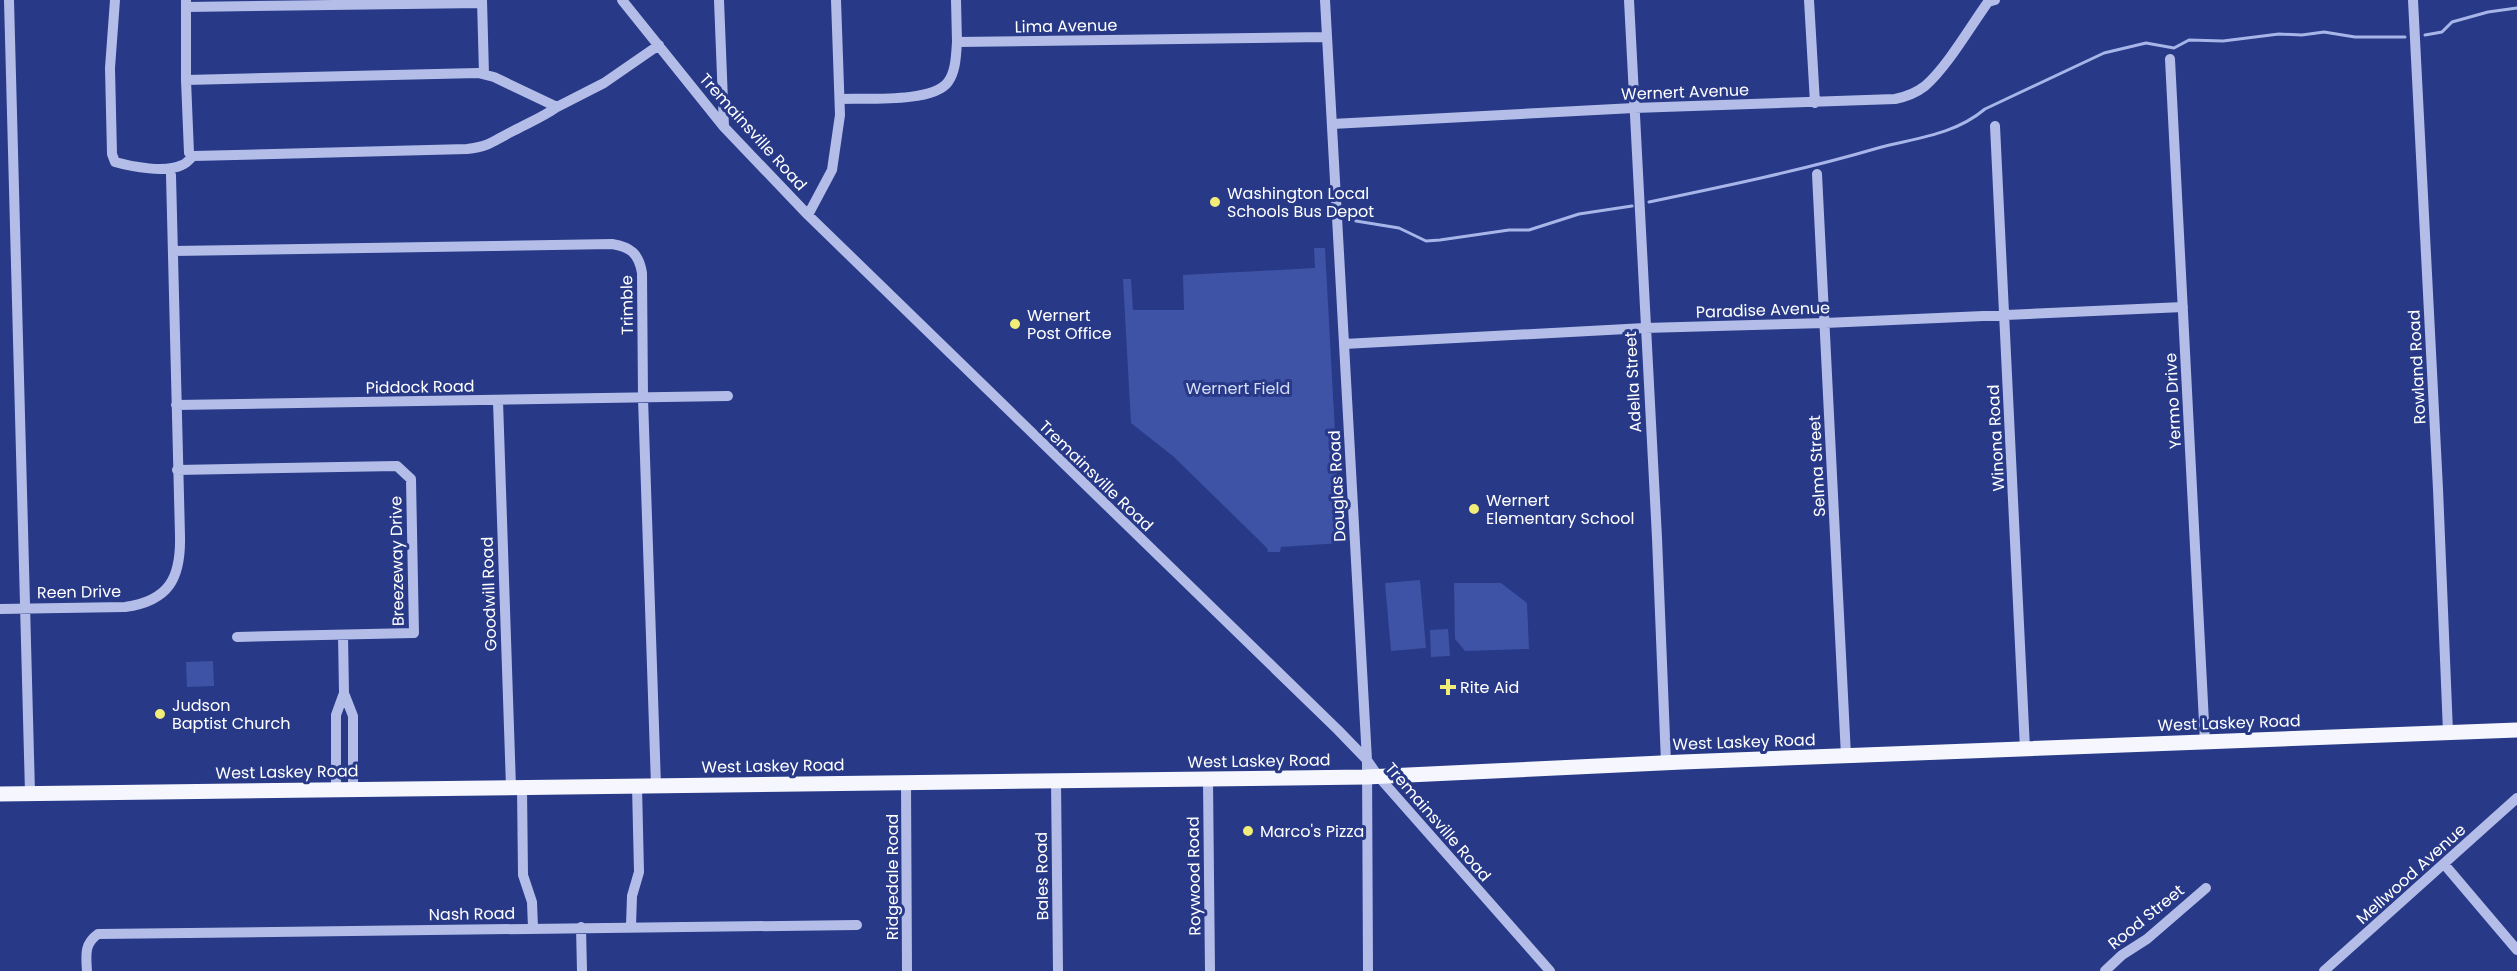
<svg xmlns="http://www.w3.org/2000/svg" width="2517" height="971" font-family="Poppins,sans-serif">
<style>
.green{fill:#3e53a6}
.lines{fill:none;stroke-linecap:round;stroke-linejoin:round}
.stream{stroke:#a7b5e9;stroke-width:3}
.minor{stroke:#b3bde8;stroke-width:10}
.major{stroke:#f5f6fe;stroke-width:15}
.poi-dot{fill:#f1ed78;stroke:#273987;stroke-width:2}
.labels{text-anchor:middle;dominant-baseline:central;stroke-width:6;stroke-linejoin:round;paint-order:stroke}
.street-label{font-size:16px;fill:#fff;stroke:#273987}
.poi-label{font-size:16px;fill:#fff;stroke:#273987;text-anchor:start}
.park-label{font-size:16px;fill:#d6ddf7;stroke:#273987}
</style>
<rect width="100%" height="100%" fill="#273987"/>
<path class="green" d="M1314 248H1325L1341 543 1281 547 1280 552H1268L1267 548 1174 457 1131 423 1123 279H1131L1133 310H1184L1183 275 1315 268Z
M1420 580 1426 648 1391 651 1385 583Z
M1454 583H1501L1527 603 1529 649 1465 651 1455 639Z
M1448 629 1450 656 1431 657 1430 630Z
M213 661 214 686 187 687 186 662Z"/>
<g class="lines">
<path class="stream" d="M2425 35 2442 32 2452 22 2488 12 2517 8
M1649 202C1726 186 1803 170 1878 148 1916 138 1954 135 1985 109L2104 53 2146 43 2174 48 2189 40 2223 41 2279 34 2302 35 2324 32 2355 37H2405
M1356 221 1399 228 1426 241 1440 240 1509 230H1529L1579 214 1632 206"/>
<path class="minor" d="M9 0 30 793
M115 0 110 68 112 154 115 162C132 167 166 173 182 165 186 164 190 159 193 156
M186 0V80L478 73 494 77 557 107 604 83 659 45
M482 0 484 74
M622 0 724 127 808 215 1338 730 1367 760 1378 776 1550 971
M719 0 724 127
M956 0 957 42
M1325 0 1367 760 1368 971
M1629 0 1657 538 1666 763
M1809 0 1815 103
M2413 0 2438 489 2448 732
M186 7 481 3
M2170 59 2205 742
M186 80 189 153 193 156 467 149C492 146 494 140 515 130 530 122 543 117 557 107
M841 99C865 98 933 103 948 82 956 71 956 55 957 42L1327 37
M1332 124 1634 108 1895 99C1905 97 1916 93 1925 86 1947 67 1970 27 1988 2L1995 0
M1995 126 2025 749
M1817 174 1846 756
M808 215 832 170 840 115 836 0
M173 251 612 244C631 247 639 254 642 273L643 398 656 786
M1344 344 1645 328 1825 323 2183 307
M498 401 511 787
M176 405 728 396
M177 470 397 466 411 479 414 633 237 637
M0 609 125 607C169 601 181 578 180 536L171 175
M343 635 344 693 353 716V790
M1056 780 1058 971
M1208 781 1210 971
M906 782 907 971
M522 787 523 875 532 902 533 928
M336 790V715L344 693
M2444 864 2517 950
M631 926 632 896 639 872 637 786
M581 927 582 971
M87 971C86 955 84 944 98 934L857 925
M2105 971 2122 955 2147 939 2206 888
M2324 971 2517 798"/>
<path class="major" d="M0 794 1366 777 1682 762 2517 730"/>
</g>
<g class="poi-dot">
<circle cx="1215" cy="202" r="6"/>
<circle cx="1015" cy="324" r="6"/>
<circle cx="1474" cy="509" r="6"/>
<path d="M1445 678h6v6h6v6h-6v6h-6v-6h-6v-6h6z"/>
<circle cx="160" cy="714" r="6"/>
<circle cx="1248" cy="831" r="6"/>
</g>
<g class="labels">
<g class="street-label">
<text transform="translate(1066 26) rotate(-1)">Lima Avenue</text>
<text transform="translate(1685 92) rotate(-2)">Wernert Avenue</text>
<text transform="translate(753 132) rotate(48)">Tremainsville Road</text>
<text transform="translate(627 305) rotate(-91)">Trimble</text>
<text transform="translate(1763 310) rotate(-2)">Paradise Avenue</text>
<text transform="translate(2417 367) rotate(-93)">Rowland Road</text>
<text transform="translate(1633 382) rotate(-93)">Adella Street</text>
<text transform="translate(420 387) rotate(-1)">Piddock Road</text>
<text transform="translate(2173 401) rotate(-93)">Yermo Drive</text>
<text transform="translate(1996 438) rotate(-93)">Winona Road</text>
<text transform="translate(1817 466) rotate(-93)">Selma Street</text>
<text transform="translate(1096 476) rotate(44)">Tremainsville Road</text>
<text transform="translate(1337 486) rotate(-93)">Douglas Road</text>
<text transform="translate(397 561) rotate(-91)">Breezeway Drive</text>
<text transform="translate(79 592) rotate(-1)">Reen Drive</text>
<text transform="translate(489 594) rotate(-92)">Goodwill Road</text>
<text transform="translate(2229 723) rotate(-2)">West Laskey Road</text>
<text transform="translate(1744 742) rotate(-2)">West Laskey Road</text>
<text transform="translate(1259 761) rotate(-1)">West Laskey Road</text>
<text transform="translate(773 766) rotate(-1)">West Laskey Road</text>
<text transform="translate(287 772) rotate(-1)">West Laskey Road</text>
<text transform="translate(1438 822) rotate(49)">Tremainsville Road</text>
<text transform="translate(2411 874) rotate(-42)">Mellwood Avenue</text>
<text transform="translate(1042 876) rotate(-91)">Bales Road</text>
<text transform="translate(1194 876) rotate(-91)">Roywood Road</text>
<text transform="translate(892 877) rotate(-90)">Ridgedale Road</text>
<text transform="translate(472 914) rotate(-1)">Nash Road</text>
<text transform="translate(2146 917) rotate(-39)">Rood Street</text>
</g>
<g class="poi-label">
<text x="1227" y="193">Washington Local<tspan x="1227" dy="18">Schools Bus Depot</tspan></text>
<text x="1027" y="315">Wernert<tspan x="1027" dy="18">Post Office</tspan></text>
<text x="1486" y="500">Wernert<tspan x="1486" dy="18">Elementary School</tspan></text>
<text x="1460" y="687">Rite Aid</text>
<text x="172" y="705">Judson<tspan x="172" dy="18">Baptist Church</tspan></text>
<text x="1260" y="831">Marco's Pizza</text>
</g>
<g class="park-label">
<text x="1238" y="388">Wernert Field</text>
</g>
</g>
</svg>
